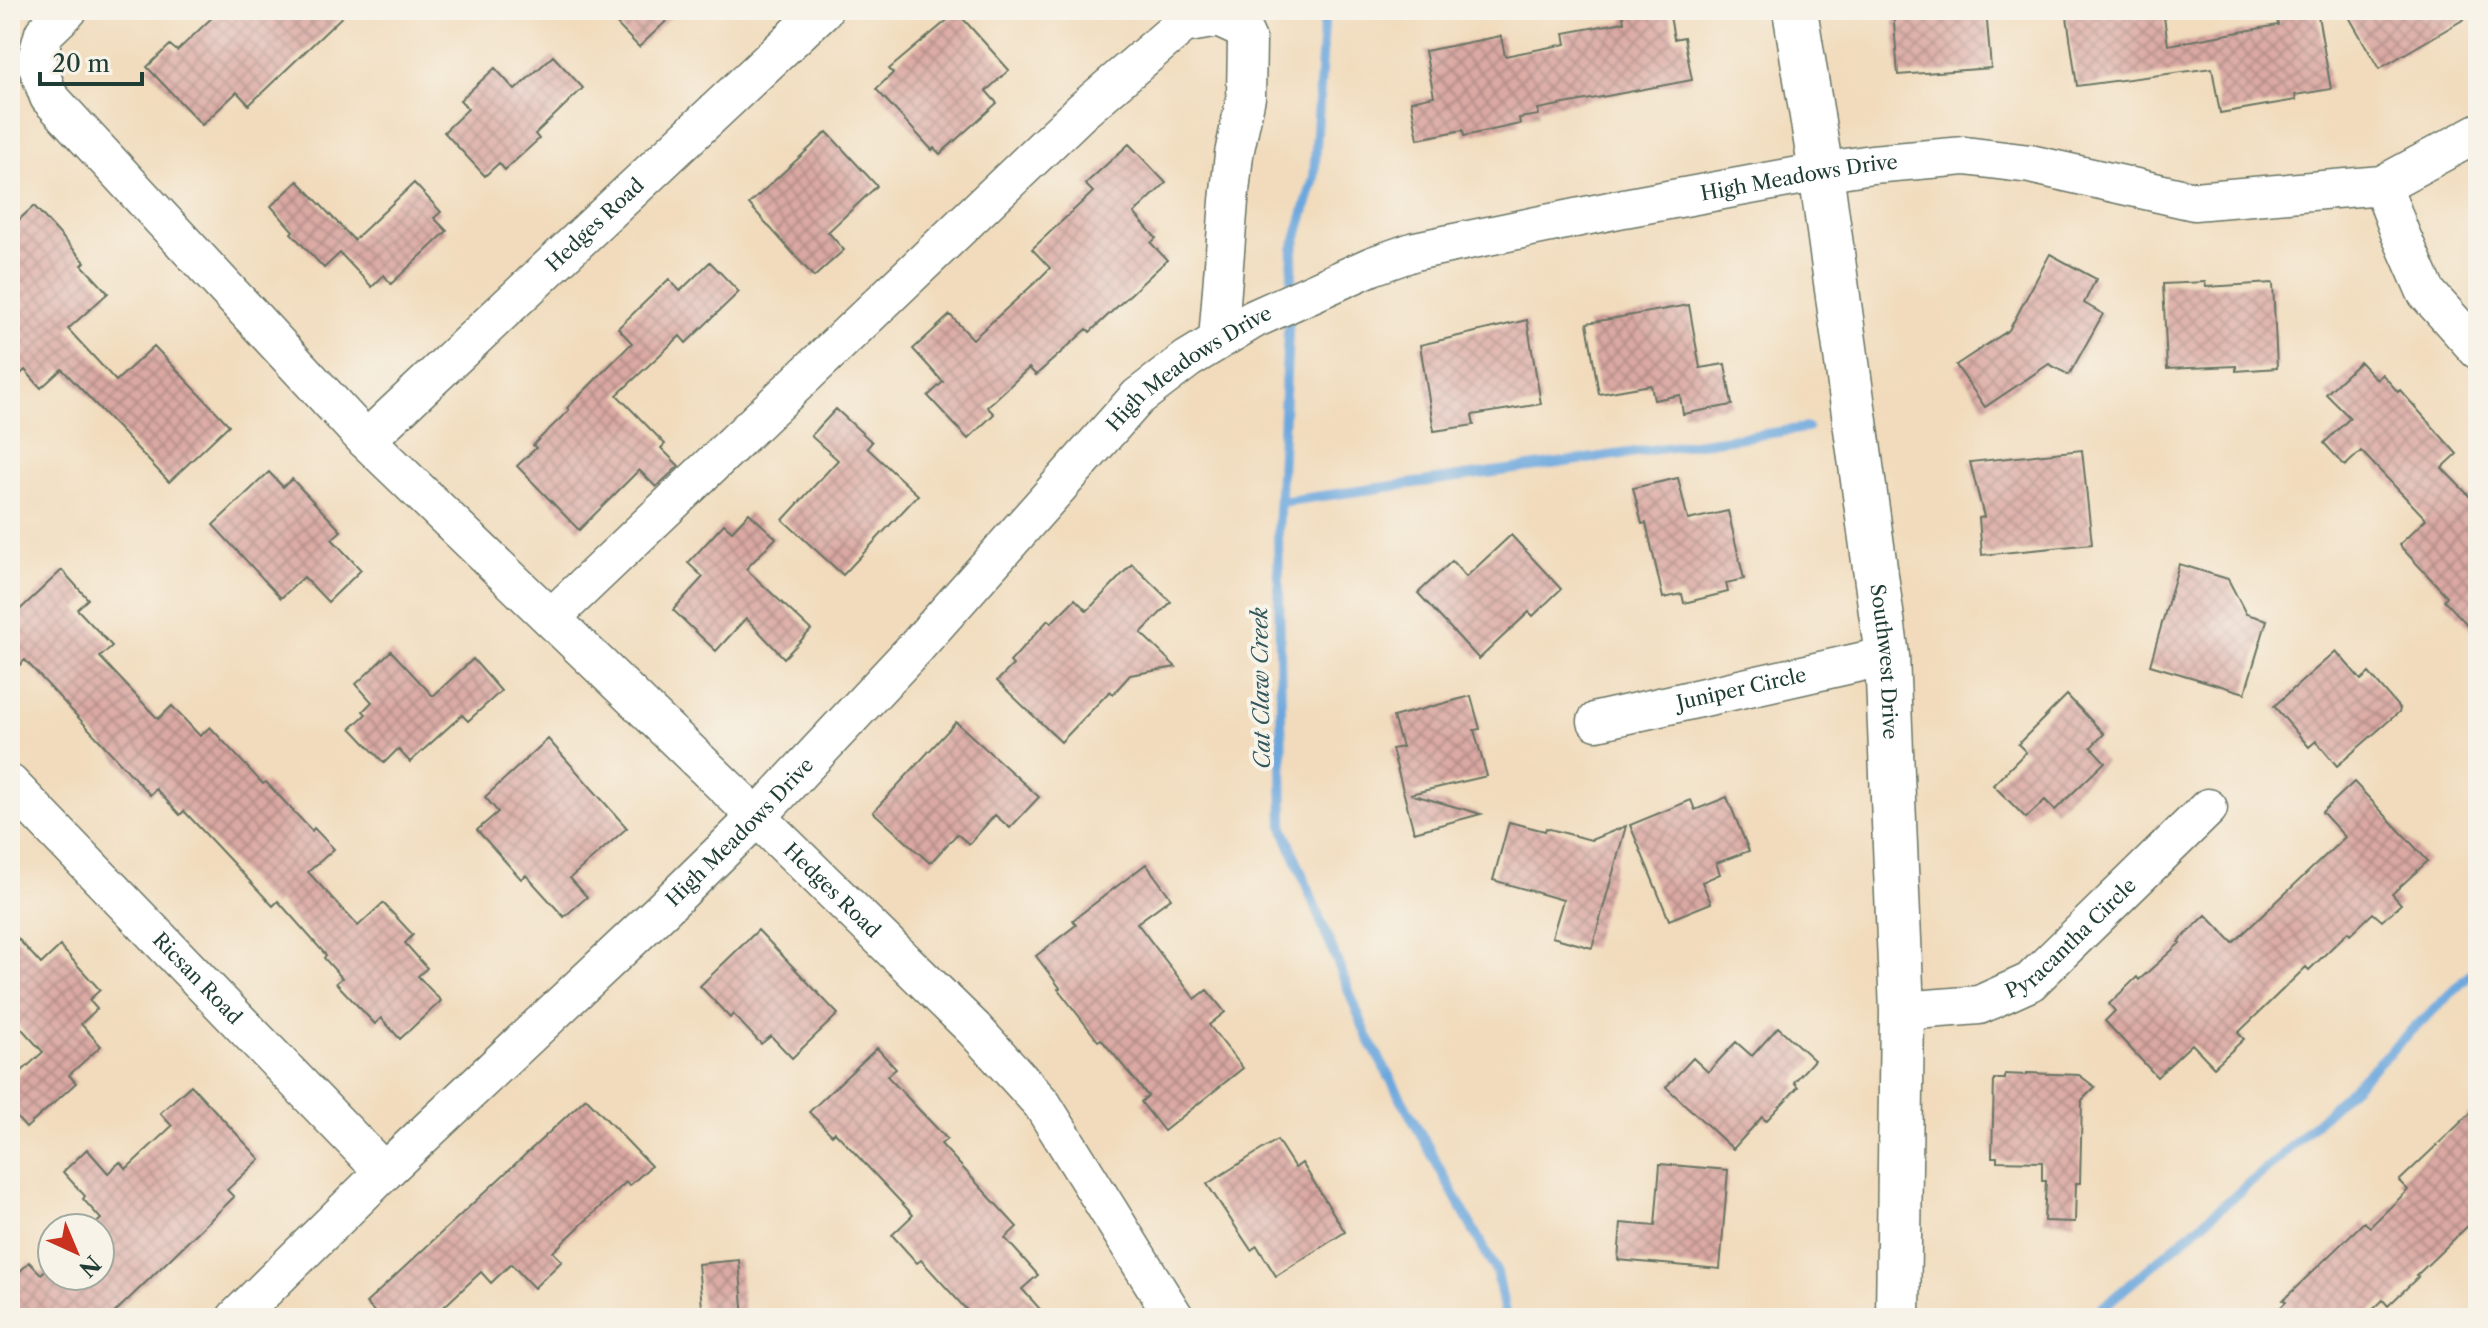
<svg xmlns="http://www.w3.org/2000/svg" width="2488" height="1328" font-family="'Libre Caslon Text',serif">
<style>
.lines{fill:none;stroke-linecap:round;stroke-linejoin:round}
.stream{stroke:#6ca7dd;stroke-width:10}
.building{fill:url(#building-cross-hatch)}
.street-casing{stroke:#687464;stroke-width:41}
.secondary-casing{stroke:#687464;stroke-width:47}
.street{stroke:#fff;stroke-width:38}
.secondary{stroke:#fff;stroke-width:44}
.labels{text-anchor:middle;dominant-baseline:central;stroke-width:8;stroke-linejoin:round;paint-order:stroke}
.street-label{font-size:20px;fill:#1f3d34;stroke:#f7f3e8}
.water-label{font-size:22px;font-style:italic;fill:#32585e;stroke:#f7f3e8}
</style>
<defs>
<pattern id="building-cross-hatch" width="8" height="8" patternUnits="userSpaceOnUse" patternTransform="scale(2)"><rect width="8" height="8" fill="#dba9a3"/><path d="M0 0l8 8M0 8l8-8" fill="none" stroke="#b18b86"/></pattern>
</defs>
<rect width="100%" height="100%" fill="#f7f3e8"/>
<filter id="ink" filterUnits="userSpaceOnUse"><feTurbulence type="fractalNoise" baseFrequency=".0125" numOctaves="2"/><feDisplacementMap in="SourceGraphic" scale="16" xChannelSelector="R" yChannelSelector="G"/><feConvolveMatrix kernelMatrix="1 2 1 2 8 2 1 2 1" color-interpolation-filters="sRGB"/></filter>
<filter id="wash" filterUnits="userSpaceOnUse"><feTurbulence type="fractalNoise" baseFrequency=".006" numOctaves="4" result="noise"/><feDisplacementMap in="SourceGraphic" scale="32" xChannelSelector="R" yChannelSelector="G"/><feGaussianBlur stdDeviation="1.8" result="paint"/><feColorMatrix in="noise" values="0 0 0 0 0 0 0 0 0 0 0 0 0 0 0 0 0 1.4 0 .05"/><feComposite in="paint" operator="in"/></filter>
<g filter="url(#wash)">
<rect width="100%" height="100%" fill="#f1dbbc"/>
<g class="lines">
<path class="stream" d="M1291 293 1293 250 1314 178 1325 10
M1289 313 1278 533 1283 827 1367 1036 1497 1273 1506 1318
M1280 502 1807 428
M2090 1318 2276 1161 2478 967"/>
</g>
<g id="blocks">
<path class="building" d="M220 10H349L249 105 237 92 202 125 147 67 170 45 177 51Z
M603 10H678L639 47Z
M1622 10H1669L1674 39 1684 37 1692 80 1538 109 1539 115 1519 118 1520 124 1464 136 1463 130 1418 139 1411 101 1434 96 1425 51 1501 36 1505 56 1566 44 1564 33 1624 22Z
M1893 10H1986L1991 68 1898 75Z
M2066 10H2163L2168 45 2278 25 2276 10H2317L2331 89 2295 95 2296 100 2220 113 2212 68 2077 86Z
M2345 10H2478V11L2379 69Z
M957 12 1009 70 986 91 997 103 940 154 934 148 932 150 876 89 893 73 889 69Z
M553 56 583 88 535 134 539 139 505 170 499 163 485 176 444 132 468 109 460 100 495 68 515 90Z
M827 132 877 186 828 232 844 250 814 277 749 204Z
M1129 144 1166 183 1134 213 1156 238 1151 243 1167 260 1090 332 1087 329 1036 375 1029 368 987 407 994 414 968 439 928 396 943 382 913 349 950 315 973 339 1039 279 1050 268 1032 249 1093 192 1085 184Z
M298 181 354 240 414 183 441 212 434 218 447 231 391 284 384 275 372 287 340 253 324 268 291 233 293 231 271 206Z
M34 206 85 262 82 265 108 293 68 329 116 381 154 346 229 425 169 482 62 369 41 388 25 370 10 384V228Z
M2050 254 2096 279 2084 303 2103 314 2069 375 2049 364 1985 407 1956 365 2009 330Z
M710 262 739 292 686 343 680 336 617 395 665 444 661 448 679 466 656 487 639 470 579 530 517 466 536 448 533 445 569 410 567 408 632 343 618 328 669 279 680 291Z
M2205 282 2206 287 2273 283 2277 368 2236 371V366L2167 369 2163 284Z
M1689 305 1700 368 1725 364 1732 405 1683 414 1680 395 1654 400 1651 385 1599 394 1587 323Z
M1527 320 1541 404 1472 415 1474 425 1434 431 1420 345Z
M2360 362 2377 380 2382 374 2398 392 2400 390 2457 454 2442 468 2478 505V636L2444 600 2447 596 2399 545 2426 519 2361 451 2345 466 2324 443 2350 418 2326 394Z
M836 409 872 442 867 448 918 495 843 575 783 520 838 460 811 436Z
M2082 450 2092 544 1982 555 1979 518 1984 517 1970 462Z
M269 472 283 487 292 479 341 531 332 539 361 570 328 602 304 577 281 598 213 525Z
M1678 478 1688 520 1728 511 1744 579 1726 583 1728 592 1684 603 1682 594 1663 598 1646 523 1642 524 1633 488Z
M749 513 776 538 746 569 811 630 784 658 746 618 716 651 673 610 703 577 688 563 724 524 732 531Z
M1511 535 1561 589 1533 616 1529 612 1479 659 1418 593 1452 561 1466 577Z
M1132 564 1171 602 1141 633 1176 667 1130 675 1113 694 1110 691 1061 742 997 681 1013 665 1010 662 1048 620 1051 623 1075 599 1087 611Z
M2179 564 2228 579 2246 614 2267 620 2245 693 2150 665Z
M62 570 88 599 77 609 112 646 100 657 158 719 172 706 200 736 210 727 263 784 266 782 312 831 314 828 334 849 308 872 358 926 383 903 413 935 405 943 427 968 418 976 441 1001 400 1039 381 1018 375 1024 336 983 342 978 324 958 326 955 278 901 273 906 184 811 180 815 156 789 150 795 25 660 10 674V619Z
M391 651 433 696 473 659 501 691 468 721 462 715 410 762 398 749 384 763 351 728 366 714 363 711 372 702 356 684Z
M2336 651 2361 680 2369 673 2400 709 2399 712 2337 766 2316 741 2309 747 2274 706Z
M2067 695 2104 734 2091 747 2105 762 2055 810 2045 800 2026 818 1993 785 2026 752 2018 744Z
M1471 696 1480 729 1474 730 1487 776 1410 794 1481 814 1414 832 1392 749 1402 747 1393 717Z
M956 722 1039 797 1010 828 995 815 969 844 957 834 930 863 873 812Z
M548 739 627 828 570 878 587 897 564 917 526 875 521 879 477 830 498 812 485 797Z
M2354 782 2428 861 2392 894 2401 904 2382 921 2373 913 2350 935 2348 932 2309 970 2306 967 2238 1033 2244 1039 2214 1067 2192 1044 2157 1077 2105 1021 2115 1011 2109 1004 2137 977 2139 980 2180 943 2178 942 2206 915 2233 943 2345 837 2322 812Z
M1727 797 1749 851 1716 863 1720 874 1702 882 1711 903 1669 920 1630 825 1691 800 1695 810Z
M1509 822 1545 831 1546 828 1591 840 1626 826 1592 948 1552 937 1563 900 1493 880Z
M1146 864 1171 898 1137 923 1195 999 1207 990 1225 1012 1209 1025 1243 1068 1164 1131 1141 1102 1148 1096 1101 1039 1098 1041 1085 1024 1058 989 1060 988 1036 956 1076 925 1073 920Z
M10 930 41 964 60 946 100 990 89 1000 97 1009 81 1024 101 1046 69 1075 76 1083 26 1128 10 1110V1082L43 1052 10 1016Z
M758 930 838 1014 792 1058 771 1036 761 1044 733 1014 730 1018 700 986Z
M1778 1027 1814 1060 1794 1082 1798 1087 1766 1121 1762 1117 1733 1149 1666 1087 1693 1058 1708 1072 1736 1042 1752 1056Z
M877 1048 896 1069 887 1076 947 1139 941 1144 1017 1227 1005 1238 1038 1275 1022 1289 1048 1318H974L921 1260 917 1263 892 1235 913 1215 835 1132 832 1135 809 1112Z
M2027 1073 2079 1075 2095 1087 2082 1100 2080 1183H2076L2075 1222 2044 1221 2046 1181H2042V1162L1997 1161V1157H1992L1994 1079H2005V1074L2027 1075Z
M191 1085 260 1159 227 1190 234 1197 109 1318H10V1282L29 1262 41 1274 52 1264V1276H100V1228H91L101 1219 83 1199 85 1196 63 1172 87 1149 108 1173 120 1162 126 1169 172 1126 160 1113Z
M586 1098 651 1166 629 1186 626 1182 553 1252 562 1261 534 1288 511 1264 491 1283 481 1272 432 1318H380L366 1303Z
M2478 1106V1216L2416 1276 2418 1277 2388 1306 2383 1300 2364 1318H2270L2286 1302 2283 1300 2364 1222 2370 1227 2408 1190 2399 1181Z
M1277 1140 1295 1168 1302 1163 1345 1232 1276 1276 1257 1246 1251 1250 1207 1184Z
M1660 1164 1728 1170 1720 1269 1618 1260 1621 1223 1655 1226Z
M739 1260 744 1318H703L698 1264Z"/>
</g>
</g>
<g filter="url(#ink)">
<use href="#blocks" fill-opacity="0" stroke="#687464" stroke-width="2"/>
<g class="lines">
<g class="street-casing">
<g id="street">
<path id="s1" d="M68 10 44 33 36 62 49 97 366 440 823 10"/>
<path d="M2382 185 2400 233 2426 292 2478 350"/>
<path id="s2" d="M366 440 757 817 974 1029 1042 1104 1175 1318"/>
<path d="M551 618 1082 111 1183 24 1218 18 1242 29 1247 40 1246 97 1234 154 1229 201 1218 340"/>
<path id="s3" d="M1597 721 1887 656"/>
<path id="s4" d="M10 784 384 1172"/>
<path id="s5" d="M1902 1011 1979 1005 2030 982 2208 808"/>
<path id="s6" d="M236 1318 384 1172 662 910 757 817 917 646 1138 397 1188 359 1254 319 1372 266 1415 251 1624 208 1821 172 1872 164 1965 156 2030 164 2194 201 2382 185 2478 133"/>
</g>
</g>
<g class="secondary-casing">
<g id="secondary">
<path id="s7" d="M1795 10 1821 172 1887 656 1902 1011 1898 1318"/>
</g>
</g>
<use href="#street" class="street"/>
<use href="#secondary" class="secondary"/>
</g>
</g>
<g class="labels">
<g class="street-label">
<text stroke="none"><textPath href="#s6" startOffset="1996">High Meadows Drive</textPath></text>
<text stroke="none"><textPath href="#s1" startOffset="882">Hedges Road</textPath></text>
<text stroke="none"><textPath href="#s6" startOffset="1348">High Meadows Drive</textPath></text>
<text stroke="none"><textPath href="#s7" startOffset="658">Southwest Drive</textPath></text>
<text stroke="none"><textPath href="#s3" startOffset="148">Juniper Circle</textPath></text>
<text stroke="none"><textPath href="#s6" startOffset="700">High Meadows Drive</textPath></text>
<text stroke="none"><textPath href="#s2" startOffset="648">Hedges Road</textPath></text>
<text stroke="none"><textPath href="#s5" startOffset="192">Pyracantha Circle</textPath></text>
<text stroke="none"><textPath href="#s4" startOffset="270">Ricsan Road</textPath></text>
</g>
<g class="water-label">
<text transform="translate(1261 688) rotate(-91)">Cat Claw Creek</text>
</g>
</g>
<rect width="2488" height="1328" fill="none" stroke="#f7f3e8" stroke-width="40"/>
<g transform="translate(76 1252) rotate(136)"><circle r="38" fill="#f7f3e8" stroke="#a1aaa0" stroke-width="2"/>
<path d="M0-6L14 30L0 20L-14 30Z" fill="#c8321e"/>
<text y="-12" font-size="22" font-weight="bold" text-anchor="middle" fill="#1f3d34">N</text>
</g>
<path d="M40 72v12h102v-12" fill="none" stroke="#1f3d34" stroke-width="4"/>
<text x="52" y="72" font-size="24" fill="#1f3d34" stroke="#f7f3e8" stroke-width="6" paint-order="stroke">20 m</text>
</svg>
